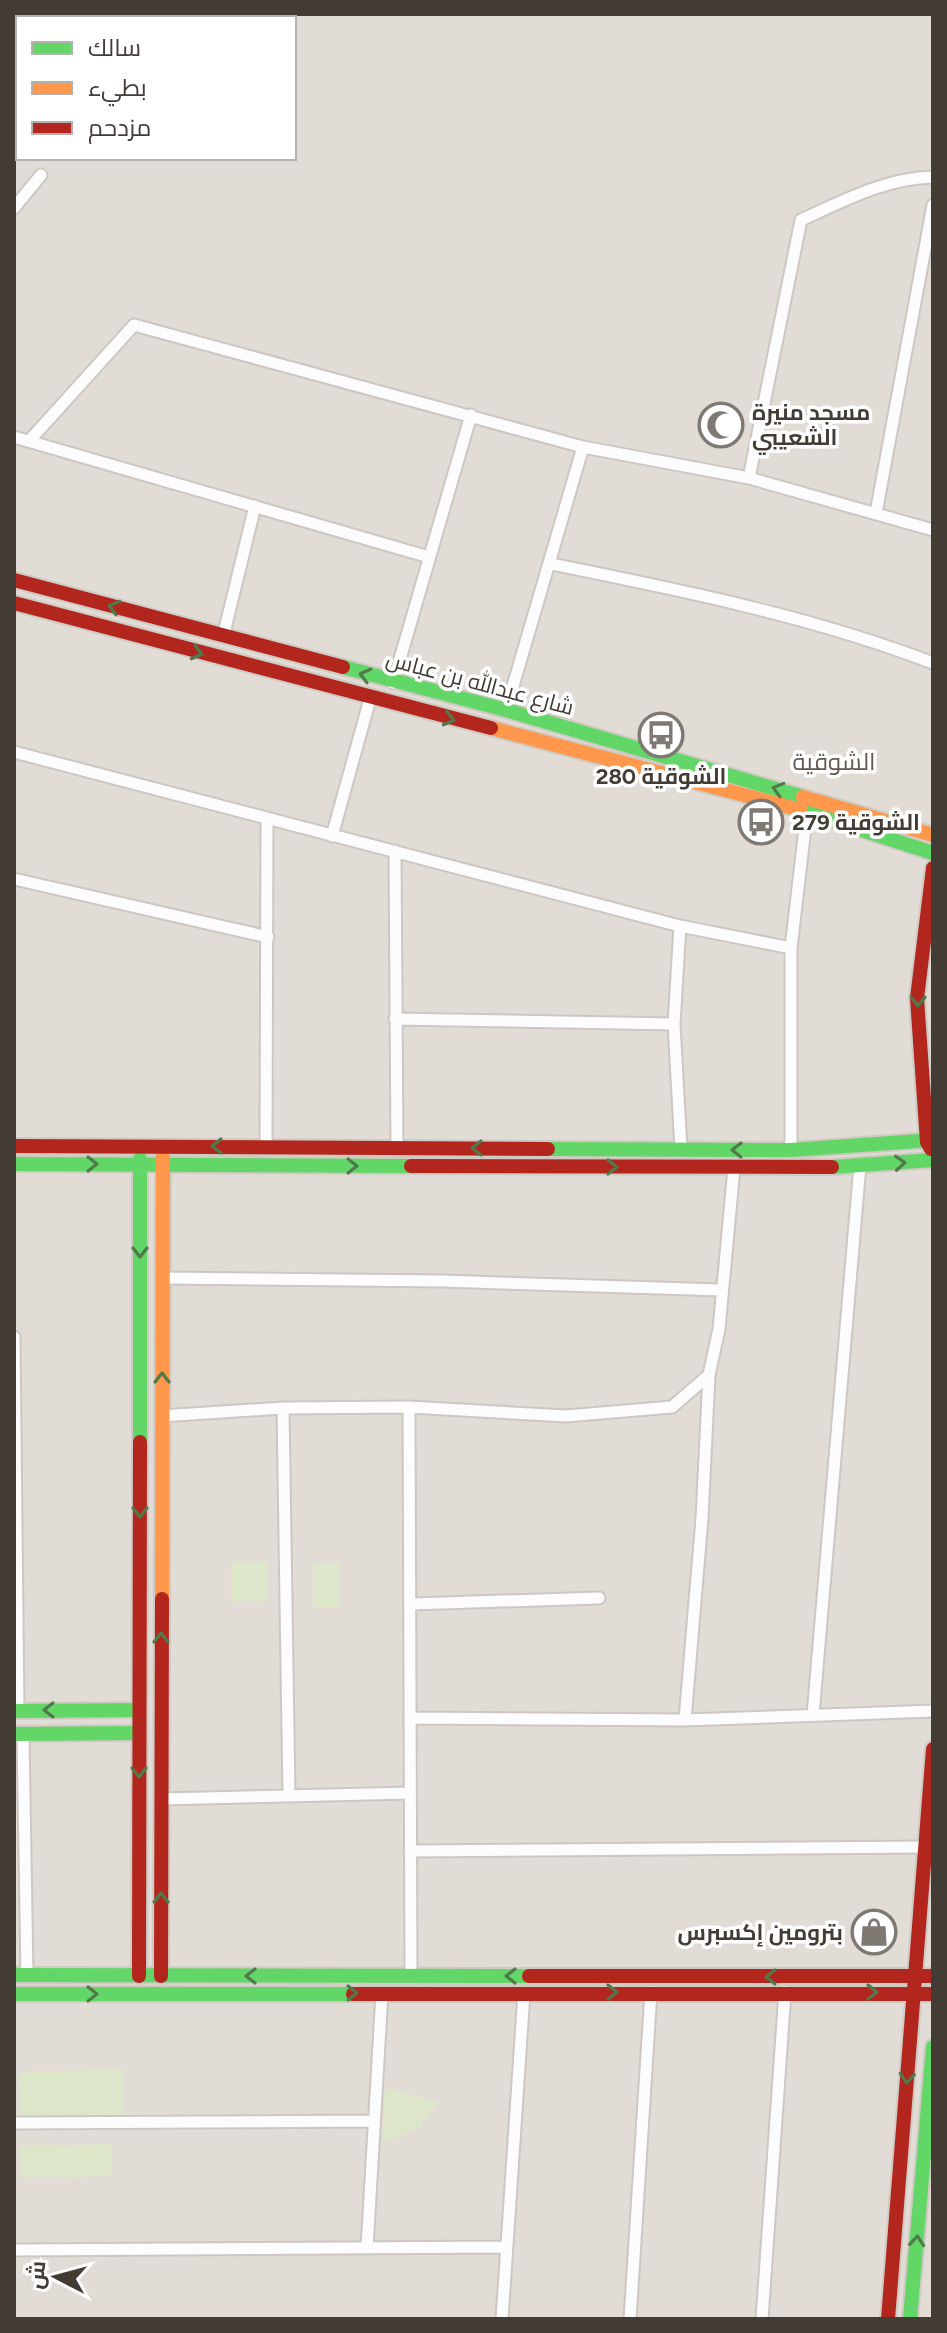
<svg xmlns="http://www.w3.org/2000/svg" width="947" height="2333" font-family="Figtree,Cairo,sans-serif">
<style>
.residential{fill:#e2dcd6;fill-rule:evenodd}
.green{fill:#dee6ca}
.lines{fill:none;stroke-linecap:round;stroke-linejoin:round}
.street-casing{stroke:#cbc8c4;stroke-width:15}
.fast-casing{stroke:#cfcac2;stroke-width:18}
.slow-casing{stroke:#cfcac2;stroke-width:18}
.jam-casing{stroke:#cfcac2;stroke-width:18}
.street{stroke:#fcfcfc;stroke-width:11}
.fast{stroke:#63d668;stroke-width:14}
.slow{stroke:#ff974d;stroke-width:14}
.jam{stroke:#b3261e;stroke-width:14}
.oneway{stroke:#507a49}
.labels{text-anchor:middle;dominant-baseline:central;stroke-width:7;stroke-linejoin:round;paint-order:stroke}
.poi-label{font-size:22px;font-weight:bold;fill:#433c35;stroke:#fff;text-anchor:start}
.street-label{font-size:22px;fill:#433c35;stroke:#fff}
.neighbourhood-label{font-size:24px;fill:#65594e;stroke:#fff}
</style>
<rect width="100%" height="100%" fill="#eeebe8"/>
<path class="residential" d="M14 14H933V2319H14ZM18 18H294V158H18Z"/>
<path class="green" d="M231 1561H268V1601H231Z
M313 1563H340V1608H313Z
M123 2069 124 2116 21 2119 19 2072Z
M385 2088 439 2102 420 2128 382 2143Z
M112 2144V2176L21 2178 20 2146Z"/>
<g class="lines">
<g class="street-casing">
<path id="street" d="M14 208 41 175
M14 437 429 557
M29 441 134 325 583 447 749 478 933 530
M749 478 801 220C843 201 886 178 933 177
M876 513 933 205
M551 564C680 590 810 616 933 663
M223 637 255 506
M393 683 471 415
M506 710 583 447
M14 752 680 926 791 948
M332 836 370 699
M395 851 397 1148
M14 879 268 937
M680 926 674 1024 681 1149
M395 1019 674 1024
M266 1146 267 820
M791 1150V948L807 811
M162 1278 442 1281 721 1290
M14 1337 18 1711
M409 1407 411 1976
M283 1408 289 1796
M161 1416 283 1408 409 1407 566 1416 672 1407 709 1375 719 1329 734 1168
M412 1604 599 1598
M813 1715 860 1165
M410 1718 685 1720 933 1711
M685 1720 702 1518 709 1375
M23 1734 27 1975
M161 1799 410 1793
M410 1851 925 1847
M14 2123 374 2121
M367 2248 382 1993
M14 2250 507 2247
M502 2319 524 1993
M630 2319 651 1992
M762 2319 785 1992"/>
</g>
<g class="fast-casing">
<path id="fast" d="M343 667 506 710 803 797
M801 810 933 853
M548 1149 791 1150 933 1140
M14 1164 411 1166
M832 1167 933 1160
M140 1442V1159
M14 1711 139 1710
M14 1734 139 1733
M14 1975 529 1976
M14 1994H353
M910 2319 933 2047"/>
</g>
<g class="slow-casing">
<path id="slow" d="M491 728 801 810
M803 797 933 835
M162 1599 163 1156"/>
</g>
<g class="jam-casing">
<path id="jam" d="M14 580 343 667
M14 603 491 728
M14 1146 548 1149
M931 1149 927 1142 917 998 933 868
M411 1166 832 1167
M139 1976 140 1442
M161 1976 162 1599
M529 1976H933
M353 1994H933
M888 2319 933 1749"/>
</g>
<use href="#street" class="street"/>
<use href="#fast" class="fast"/>
<use href="#slow" class="slow"/>
<use href="#jam" class="jam"/>
</g>
<defs><path id="oneway-chevron" d="M-2-3.5L2.5 0L-2 3.5" fill="none" stroke-width="1.6" stroke-linecap="round" stroke-linejoin="round" transform="scale(2)"/></defs>
<g class="oneway">
<use href="#oneway-chevron" transform="translate(114 607) rotate(-165)"/>
<use href="#oneway-chevron" transform="translate(197 653) rotate(15)"/>
<use href="#oneway-chevron" transform="translate(365 675) rotate(-165)"/>
<use href="#oneway-chevron" transform="translate(449 719) rotate(14)"/>
<use href="#oneway-chevron" transform="translate(778 789) rotate(-164)"/>
<use href="#oneway-chevron" transform="translate(918 1001) rotate(91)"/>
<use href="#oneway-chevron" transform="translate(217 1146) rotate(-180)"/>
<use href="#oneway-chevron" transform="translate(477 1148) rotate(-180)"/>
<use href="#oneway-chevron" transform="translate(737 1150) rotate(-179)"/>
<use href="#oneway-chevron" transform="translate(900 1163) rotate(-4)"/>
<use href="#oneway-chevron" transform="translate(92 1164)"/>
<use href="#oneway-chevron" transform="translate(352 1166)"/>
<use href="#oneway-chevron" transform="translate(612 1167)"/>
<use href="#oneway-chevron" transform="translate(140 1252) rotate(90)"/>
<use href="#oneway-chevron" transform="translate(162 1378) rotate(-90)"/>
<use href="#oneway-chevron" transform="translate(140 1512) rotate(90)"/>
<use href="#oneway-chevron" transform="translate(161 1638) rotate(-90)"/>
<use href="#oneway-chevron" transform="translate(49 1710) rotate(180)"/>
<use href="#oneway-chevron" transform="translate(139 1772) rotate(90)"/>
<use href="#oneway-chevron" transform="translate(161 1898) rotate(-90)"/>
<use href="#oneway-chevron" transform="translate(251 1976) rotate(-180)"/>
<use href="#oneway-chevron" transform="translate(511 1976) rotate(-180)"/>
<use href="#oneway-chevron" transform="translate(771 1977) rotate(-180)"/>
<use href="#oneway-chevron" transform="translate(612 1992)"/>
<use href="#oneway-chevron" transform="translate(872 1992)"/>
<use href="#oneway-chevron" transform="translate(352 1993)"/>
<use href="#oneway-chevron" transform="translate(92 1994)"/>
<use href="#oneway-chevron" transform="translate(907 2078) rotate(95)"/>
<use href="#oneway-chevron" transform="translate(917 2241) rotate(-85)"/>
</g>
<defs>
<g id="mosque-ring" transform="scale(2.3)"><circle r="9.5" fill="#fff" stroke="#7f7974" stroke-width="1.5"/><path d="M3.5-4.9A6 6 0 1 0 3.5 4.9A5 5 0 1 1 3.5-4.9Z" fill="#7f7974"/></g>
<g id="bus-ring" transform="scale(2.3)"><circle r="9.5" fill="#fff" stroke="#7f7974" stroke-width="1.5"/><path d="M-5-6H5V4H4V6H2V4H-2V6H-4V4H-5ZM-3.5-4V0h7V-4ZM-3.5 1.2v1.5H-2V1.2ZM2 1.2v1.5H3.5V1.2Z" fill="#7f7974"/></g>
<g id="shop-ring" transform="scale(2.3)"><circle r="9.5" fill="#fff" stroke="#7f7974" stroke-width="1.5"/><path d="M-5-2.5h2.3a2.7 3.5 0 0 1 5.4 0H5L5.5 6h-11ZM-1.5-2.5h3a1.5 2.3 0 0 0-3 0Z" fill="#7f7974"/></g>
</defs>
<g fill-rule="evenodd">
<use href="#mosque-ring" x="721" y="425"/>
<use href="#bus-ring" x="661" y="735"/>
<use href="#bus-ring" x="761" y="822"/>
<use href="#shop-ring" x="874" y="1932"/>
</g>
<g class="labels">
<g class="poi-label">
<text x="752" y="412">مسجد منيرة<tspan x="752" dy="25">الشعيبي</tspan></text>
<text x="661" y="776" text-anchor="middle">الشوقية 280</text>
<text x="792" y="822">الشوقية 279</text>
<text x="843" y="1932" text-anchor="end">بترومين إكسبرس</text>
</g>
<g class="street-label">
<text transform="translate(480 683) rotate(15)">شارع عبدالله بن عباس</text>
</g>
<g class="neighbourhood-label">
<text x="834" y="761">الشوقية</text>
</g>
</g>
<rect width="947" height="2333" fill="none" stroke="#433c35" stroke-width="32"/>
<rect x="16" y="16" width="280" height="144" fill="#ffffff" stroke="#b4b1ae" stroke-width="2"/>
<rect x="32" y="42" width="40" height="12" fill="#63d668" stroke="#b4b1ae" stroke-width="2"/>
<text x="88" y="56" font-size="24" fill="#433c35">سالك</text>
<rect x="32" y="82" width="40" height="12" fill="#ff974d" stroke="#b4b1ae" stroke-width="2"/>
<text x="88" y="96" font-size="24" fill="#433c35">بطيء</text>
<rect x="32" y="122" width="40" height="12" fill="#b3261e" stroke="#b4b1ae" stroke-width="2"/>
<text x="88" y="136" font-size="24" fill="#433c35">مزدحم</text>
<g transform="translate(56 2277) rotate(276)" stroke="#ffffff" stroke-width="6" paint-order="stroke">
<path d="M0-6L14 30L0 20L-14 30Z" fill="#433c35"/>
<text y="-12" font-size="22" font-weight="bold" text-anchor="middle" fill="#433c35">ش</text>
</g>
</svg>
